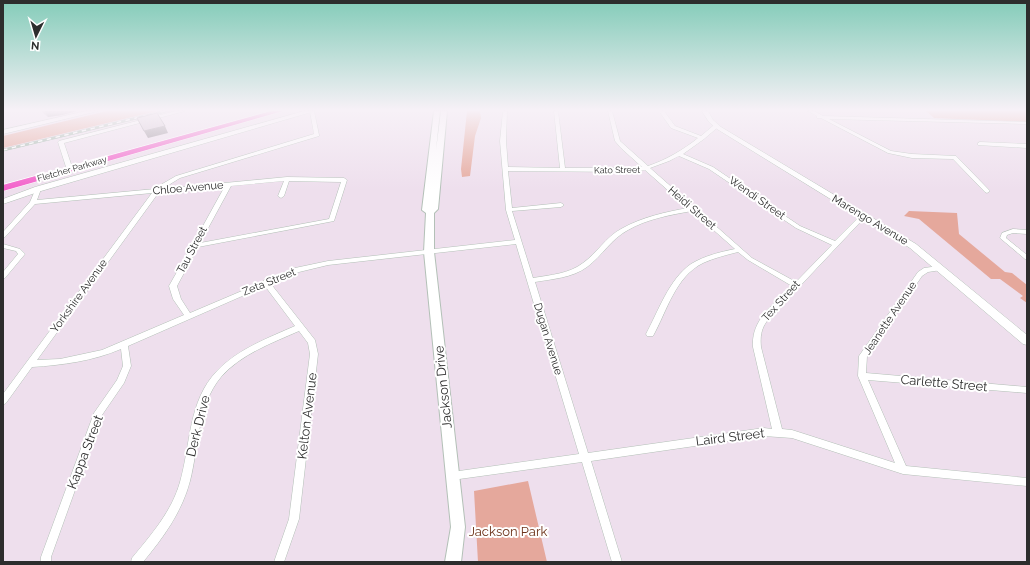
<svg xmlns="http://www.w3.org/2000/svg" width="1030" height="565" font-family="Raleway,sans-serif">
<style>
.green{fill:#e5a89c}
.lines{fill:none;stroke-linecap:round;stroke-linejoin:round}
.minor-casing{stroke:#b3c0b7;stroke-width:1}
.tertiary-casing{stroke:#b3c0b7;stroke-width:1}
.secondary-casing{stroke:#b3c0b7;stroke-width:2}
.primary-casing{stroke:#fff;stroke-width:1}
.minor{fill:#fff;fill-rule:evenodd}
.tertiary{fill:#fff;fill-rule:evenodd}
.secondary{fill:#fff;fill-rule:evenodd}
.primary{fill:#f360ca;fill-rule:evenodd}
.tram{stroke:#a2b7aa;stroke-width:1}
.rail-casing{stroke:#a2b7aa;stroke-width:2.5}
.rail{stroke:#fff;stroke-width:1.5;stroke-dasharray:4.5;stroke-linecap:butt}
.wall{fill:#b4a9b3}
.shaded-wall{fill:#928992}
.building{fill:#d1c4d0;stroke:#928992}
.labels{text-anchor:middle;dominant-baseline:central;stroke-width:4;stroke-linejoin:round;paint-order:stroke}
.far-street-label{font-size:9px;fill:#2d2d2d;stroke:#fff}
.street-label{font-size:11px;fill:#2d2d2d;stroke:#fff}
.near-street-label{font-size:13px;fill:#2d2d2d;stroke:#fff}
.near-park-label{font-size:13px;fill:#6d331a;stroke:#fff}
</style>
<rect width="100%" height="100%" fill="#eedfed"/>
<path class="green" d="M107 111H157L3 148V136Z
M467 111H480L481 118 475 136 470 176 462 177 461 169Z
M926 111H1027V122L934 118Z
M909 211 957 213 959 234 1005 272 1012 273 1027 285V303L1020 298 1023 296 1000 279H991L919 219 904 216Z
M528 481 547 562H478L474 491Z"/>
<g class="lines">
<g class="minor-casing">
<path id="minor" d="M176 111H185L64 143 73 170 70 172 67 170 58 142 59 141Z
M310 111H314L319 135V136L180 178 162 189 287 177 344 178 347 180 334 221 198 247 177 286 181 299 190 313 263 282 264 280H267L295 268 328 261 515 240 506 210 500 141 503 111H507L506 141 508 167 560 168 554 111H558L565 168H633L642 167 621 148 615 141 608 111H612L620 141 648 166C666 160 683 150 698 138L671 128 659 111H664L675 126 701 136 714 125H718V127L704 139 683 154 713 167 800 226 835 241 861 215H865L866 216 767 321C761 329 760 337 761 347L782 429 792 430 895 463 858 376 859 356 918 272 924 268 939 266H941L942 268 941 270 928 272 922 276 867 356 866 373 1027 387V393L868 380 906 466 1027 478V486L903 474 792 438 764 436 591 461 622 562H612L582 462 452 480 449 479 447 476 449 473 452 472 579 454 516 244 328 265 299 272 271 284 315 340 318 354 299 519 284 562H274L289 519 310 354 308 343 299 331C272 343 241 354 221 377 197 406 199 446 190 481 182 512 163 538 143 562H131L132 558C151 535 172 511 180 482 191 444 188 401 217 371 238 349 268 338 295 326L265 286 128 346 131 366 124 383 102 415 51 557V562H41V557L94 413 117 380 123 366 121 349C93 361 63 365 32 367L6 403 3 405V394L152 193 35 204 5 237 3 238V232L30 202 36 188 38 187 41 189 37 200 155 189 157 187 176 176 314 134ZM679 156 709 169 796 228 832 245 796 282 752 258 650 168 669 161ZM645 170 688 208C666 212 642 217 621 229 606 237 597 253 583 263 569 274 550 275 533 278L512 211 561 207 564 205 561 203 512 208 508 171 633 172ZM284 181 278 196 281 198 284 196 289 181 341 182 329 219 200 243 231 186ZM225 186 193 244 191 246V247L169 286 173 299 184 315 102 350 60 359 37 360 159 192ZM692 211 735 249C720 252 704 256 691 264 669 279 658 312 646 334L647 336H653C667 311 675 277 703 263 714 258 726 255 738 252L748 260 792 286C774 304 751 319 753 347L772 429 764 428 588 453 535 282C552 279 572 278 587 267 602 256 611 239 628 230 647 219 670 215 692 211Z
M808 111H814L823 116 1027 122V124L829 119 891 151 912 154 956 156 989 190 990 191 987 193 985 192 953 159 912 158 888 153 821 118H817V116Z
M980 142 1027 144V148L978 145V143Z
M1013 229 1027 230V234L1013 233 1007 235 1006 238 1027 255V260L1025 259 1000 238 1002 233Z
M3 244 20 249 25 254 5 278H3V272L18 254 16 251 3 248Z"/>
</g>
<g class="tertiary-casing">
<path id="tertiary" d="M86 111H98L3 134V130Z
M304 111H315L41 191 3 204V199L35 187Z
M702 111H708L713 120 721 127 916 244 1027 335V345L1023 344 910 248 717 129 709 122Z"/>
</g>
<g class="secondary-casing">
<path id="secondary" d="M434 111H440L436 150 441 111H447L438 209 434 213V252L465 527 461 562H445L451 527 424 252 426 213 422 210Z"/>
</g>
<g class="primary-casing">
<path id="primary" d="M271 111H283L3 191V185Z"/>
</g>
<use href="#minor" class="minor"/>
<use href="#tertiary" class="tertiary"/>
<use href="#secondary" class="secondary"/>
<use href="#primary" class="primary"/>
<path class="tram" d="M3 151 170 111"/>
<g class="rail-casing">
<path id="rail" d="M3 150 165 111"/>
</g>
<use href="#rail" class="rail"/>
</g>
<path class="wall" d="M42 111H77L62 115 48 117 43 113Z"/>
<path class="shaded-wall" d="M45 111H77L62 115 48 117Z
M165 126 168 133 148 138 144 131Z"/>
<path class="building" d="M157 113 165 126 144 131 137 118Z"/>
<linearGradient id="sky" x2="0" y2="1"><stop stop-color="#84ccb9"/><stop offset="0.58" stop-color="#f7f1f7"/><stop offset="1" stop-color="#f7f1f7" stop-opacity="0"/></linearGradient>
<rect width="1030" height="190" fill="url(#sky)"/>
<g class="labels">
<g class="far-street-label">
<text transform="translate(72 169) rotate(-16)">Fletcher Parkway</text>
<text transform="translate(617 170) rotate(-1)">Kato Street</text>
</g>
<g class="street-label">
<text transform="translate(188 188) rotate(-5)">Chloe Avenue</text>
<text transform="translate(757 198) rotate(35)">Wendi Street</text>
<text transform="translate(692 208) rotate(41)">Heidi Street</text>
<text transform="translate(870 220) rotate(31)">Marengo Avenue</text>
<text transform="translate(192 250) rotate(-62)">Tau Street</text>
<text transform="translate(269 282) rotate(-22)">Zeta Street</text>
<text transform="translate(79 296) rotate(-54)">Yorkshire Avenue</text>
<text transform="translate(781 301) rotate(-48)">Tex Street</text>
<text transform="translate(890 318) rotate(-56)">Jeanette Avenue</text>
<text transform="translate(548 339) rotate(73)">Dugan Avenue</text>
</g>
<g class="near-street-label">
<text transform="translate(944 383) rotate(5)">Carlette Street</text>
<text transform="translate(443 387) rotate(-96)">Jackson Drive</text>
<text transform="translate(307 416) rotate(-83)">Kelton Avenue</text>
<text transform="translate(198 426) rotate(-76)">Derk Drive</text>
<text transform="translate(730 437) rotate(-7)">Laird Street</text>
<text transform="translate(85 452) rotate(-69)">Kappa Street</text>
</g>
<g class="near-park-label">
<text x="508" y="531">Jackson Park</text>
</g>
</g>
<rect width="1030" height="565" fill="none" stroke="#2d2d2d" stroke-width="8"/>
<g transform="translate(36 36) rotate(185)" stroke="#ffffff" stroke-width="3" paint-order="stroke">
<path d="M0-3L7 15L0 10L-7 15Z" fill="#2d2d2d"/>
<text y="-6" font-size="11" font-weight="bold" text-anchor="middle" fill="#2d2d2d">N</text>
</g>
</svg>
